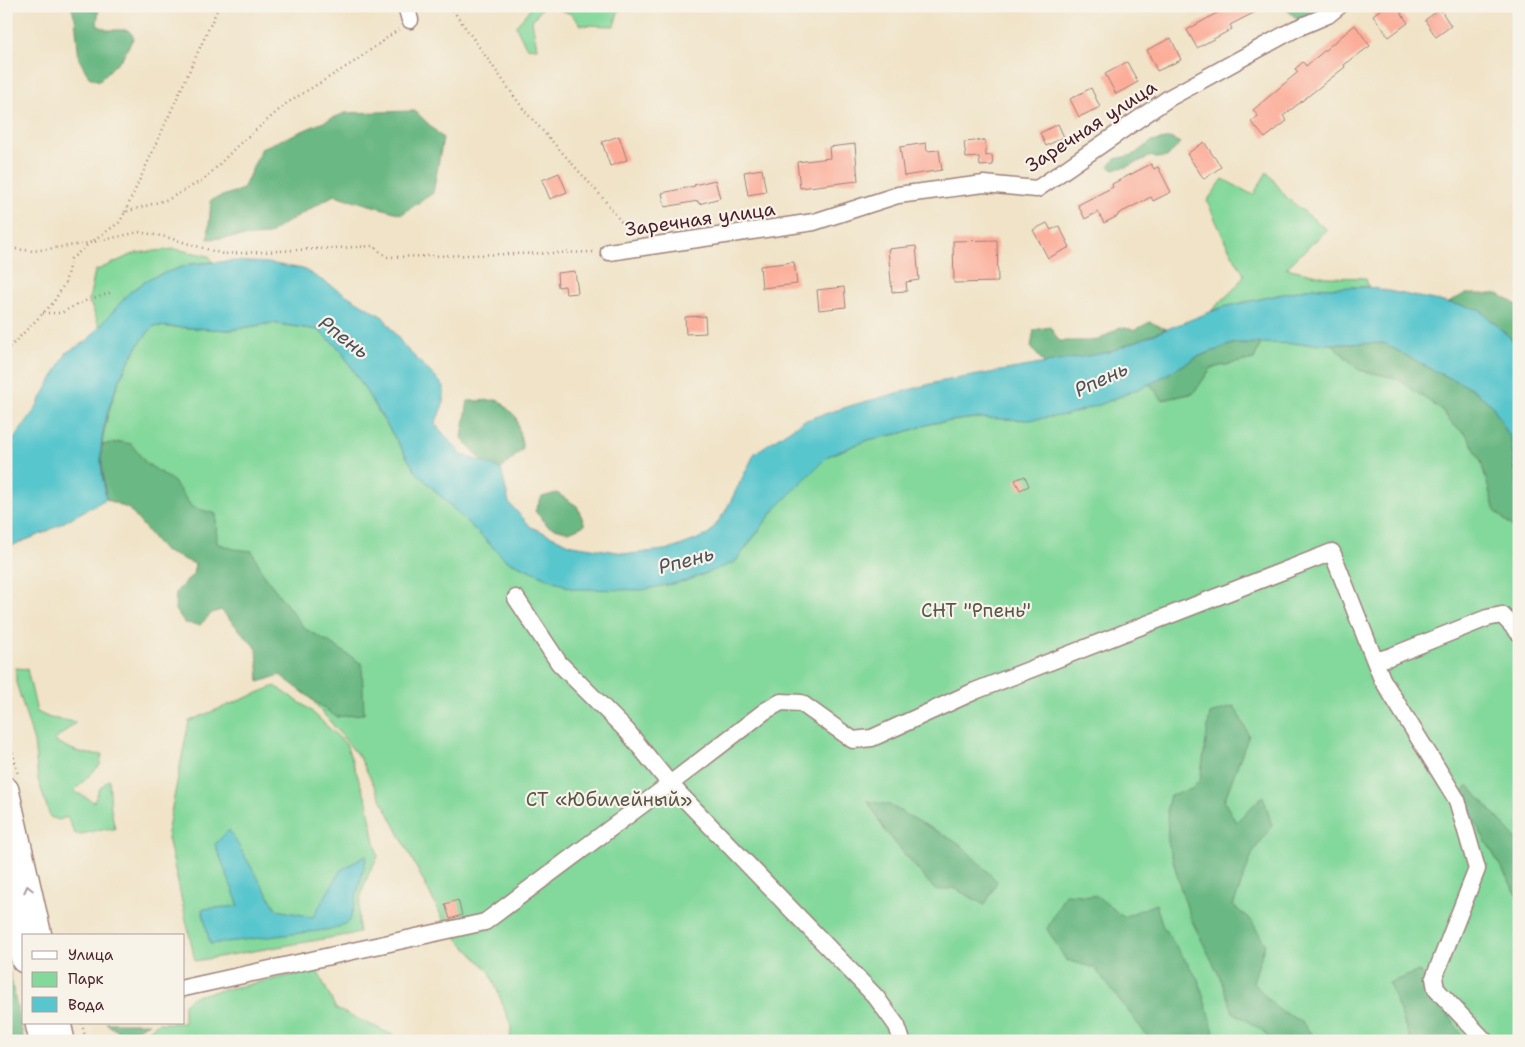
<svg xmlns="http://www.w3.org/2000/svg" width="1525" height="1047" font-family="'Shantell Sans',sans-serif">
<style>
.green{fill:#83d89b;stroke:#667c63;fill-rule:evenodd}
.forest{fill:#6ab883;stroke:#5a6c57}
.water{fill:#59c6cd;stroke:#52727c}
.building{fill:#fcad9a}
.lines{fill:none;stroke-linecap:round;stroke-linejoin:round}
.minor-casing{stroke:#9d8179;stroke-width:19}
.highway-casing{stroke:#9d8179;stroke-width:28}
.path{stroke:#9d8179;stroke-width:2.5;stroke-dasharray:1 4;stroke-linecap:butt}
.minor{stroke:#fff;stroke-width:16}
.highway{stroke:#fff;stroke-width:25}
.oneway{stroke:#ae9aa0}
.labels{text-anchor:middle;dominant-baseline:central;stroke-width:4.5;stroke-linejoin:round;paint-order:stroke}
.street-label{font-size:19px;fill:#4a1f2b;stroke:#f7f3e8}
.park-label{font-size:19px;fill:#5b564d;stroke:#f7f3e8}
.water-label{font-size:20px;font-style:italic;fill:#4e515c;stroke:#f7f3e8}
</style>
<rect width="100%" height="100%" fill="#f7f3e8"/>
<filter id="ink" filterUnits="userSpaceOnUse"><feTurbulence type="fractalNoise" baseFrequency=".02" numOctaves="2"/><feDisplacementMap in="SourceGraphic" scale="10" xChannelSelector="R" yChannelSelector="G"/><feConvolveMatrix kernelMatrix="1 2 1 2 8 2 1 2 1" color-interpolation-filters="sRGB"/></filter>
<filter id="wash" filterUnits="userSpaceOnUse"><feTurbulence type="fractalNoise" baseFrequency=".0096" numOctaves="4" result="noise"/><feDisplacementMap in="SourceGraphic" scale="20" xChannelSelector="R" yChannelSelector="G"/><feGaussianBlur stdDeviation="1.12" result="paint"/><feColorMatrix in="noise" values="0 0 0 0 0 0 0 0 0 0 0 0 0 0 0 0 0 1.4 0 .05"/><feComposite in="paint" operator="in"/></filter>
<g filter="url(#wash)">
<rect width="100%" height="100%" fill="#f0e3c7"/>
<path class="green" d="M532 6H543L532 21 537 48 526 47 516 26Z
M559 6H620L614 26 581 25 571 14 561 10Z
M1267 172 1287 198 1327 230 1286 268 1326 277 1366 278 1368 287 1311 288 1224 307 1211 311 1236 287 1244 275 1225 241 1207 201 1223 179 1253 195Z
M175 249 209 256 213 262 191 264 108 319 100 328 89 300 95 271 136 253Z
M272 323 318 330 340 349 416 472 506 560 573 589 735 562 775 509 828 456 868 440 902 433 933 423 976 418 1066 415 1099 405 1150 384 1163 400 1194 393 1211 368 1254 359 1261 343 1332 344 1359 370 1396 378 1443 411 1451 423 1467 435 1481 461 1495 511 1519 533V842L1469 786 1459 795 1519 898V1041H510L511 1026 490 972 448 929 360 758 102 445C107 405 125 356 154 326L230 330ZM868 801 985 905 954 888 886 832Z
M16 668 27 669 37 712 50 718 76 722 54 741C72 749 81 756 102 754L100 765 74 791 94 802 99 789 109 779 111 810 115 829H102L82 834H75L67 817 59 820 50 817 38 779 34 742 16 682Z
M275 686 308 708 346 744 367 802 378 857C362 883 357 903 359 933L195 961 167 833 189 721Z
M317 970 336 1009 406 1041H135L158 1023H184V1004L194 996Z"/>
<path class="forest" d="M71 6H99L97 25 107 30H128L134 37 122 58 99 81 89 77 79 59 75 18Z
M1283 6H1321L1313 12 1304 21 1296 18Z
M415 111 443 138 433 193 402 214 334 195 277 228 269 235 208 239 211 200 243 189 262 148 345 113Z
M1170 138 1181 143 1167 157 1156 158 1151 156 1126 167 1112 169 1109 166 1115 159 1133 155 1151 142Z
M1464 294H1498L1519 306V346L1479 309 1447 304Z
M1150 322 1166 329 1109 352 1045 364 1031 347 1034 330 1050 327 1059 341H1089L1099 340 1120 327 1135 330Z
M1235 343H1261L1254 359 1211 368 1194 393 1162 400 1150 384 1197 357Z
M1384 343 1431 369 1471 388 1492 405 1511 439 1519 497V533L1495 511 1481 461 1467 435 1451 423 1443 411 1396 378 1359 370 1332 344Z
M499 400 516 417 523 449 501 469 484 463 462 438 468 401Z
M121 442 131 444 146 463 173 481 192 507 216 514 217 543 234 549 252 551 264 575 305 629 329 642 362 664 364 714 336 717 280 675 259 682 257 649 221 610 212 613 200 625 185 623 175 610 176 592 193 574 195 564 164 551 129 509 106 499 101 456 102 445Z
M557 493 577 506 585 525 569 532 548 526 535 511 542 497Z
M1234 706 1249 735 1224 801 1236 822 1263 796 1272 826 1253 852 1233 906 1251 920 1265 944 1253 982 1276 1008 1302 1022 1317 1041H1271L1263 1031 1233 1012 1219 975 1191 919 1182 893 1168 842 1167 807 1170 795 1192 789 1200 780 1210 714Z
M1469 786 1519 842V898L1459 795Z
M868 801 889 805 960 844 997 881 985 905 954 888 936 891 886 832Z
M1065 894 1097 896 1123 917 1156 904 1163 927 1198 979 1214 1032 1208 1041H1151L1095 968 1066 960 1047 929Z
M6 955 24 1041H6Z
M1419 971 1466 1041H1411L1389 983Z
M106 1023H149C129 1033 125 1039 106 1023Z"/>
<path class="water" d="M235 261 268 263 303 269 383 317 404 346 444 386V402L435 424 462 455 501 469 509 503 531 527 572 545 630 554 672 549 708 535 725 512 755 453 803 421 853 405 938 382 1109 352 1223 307 1311 288 1368 287 1479 309 1519 346V497L1511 439 1492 405 1471 388 1431 369 1384 343 1326 344 1235 343 1197 357 1150 384 1099 405 1066 415 1029 420 976 418 933 423 902 433 868 440 828 456 775 509 735 562 686 581 642 590 573 589 506 560 416 472 340 349 318 330 272 323 230 330 154 326C127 352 99 419 101 457 101 471 104 485 106 499L46 532 6 548V450L34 411 67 352 87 341 130 292 150 278 191 264Z
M229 830 277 910 313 917 341 870 367 855 350 921 334 929 210 944 202 909 239 906 215 844Z"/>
<g id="blocks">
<path class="building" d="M1229 6H1267L1230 25 1232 29 1197 48 1187 30Z
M1385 6H1396L1408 23 1389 37 1373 15Z
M1440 9 1451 26 1436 37 1425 20Z
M1355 25 1370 46 1344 65 1345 67 1283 116 1287 121 1265 138 1251 122 1258 116 1253 110 1298 72 1295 69 1303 62 1306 66Z
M1171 38 1181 60 1157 71 1147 50Z
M1127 62 1138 82 1116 94 1105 74Z
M1091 88 1100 107 1079 117 1070 99Z
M1058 124 1064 137 1046 146 1040 133Z
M619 136 627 160 610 166 602 142Z
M985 140 986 156 992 155 993 165 980 166 979 157 966 158 964 142Z
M1204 142 1221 167 1204 179 1187 154Z
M926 143 927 151 939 150 942 170 904 176 900 147Z
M855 144 858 181 800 188 797 162 830 158 829 147Z
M1151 164 1154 169 1158 167 1171 192 1153 201 1151 197 1118 214V216L1104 223 1098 212 1085 219 1078 205 1113 187 1112 184Z
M762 169 766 192 748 195 744 172Z
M559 173 567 192 550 199 542 180Z
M715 180 720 198 699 204 698 201 665 207 662 193 695 186 694 185Z
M1047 223 1051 230 1059 226 1070 247 1048 258 1033 230Z
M997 240 998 282 954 283 953 241Z
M916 246 919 280 906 282 907 291 892 292 888 249Z
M794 262 797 284 762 288 760 266Z
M575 271 578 293 566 294 565 286 558 287 557 273Z
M844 287 846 307 819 310 817 290Z
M705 316 706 333 686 334 685 317Z
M1025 476 1029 486 1020 490 1015 480Z
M458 900 462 915 450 919 445 904Z"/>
</g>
</g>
<g filter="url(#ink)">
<use href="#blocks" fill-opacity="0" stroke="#9d8179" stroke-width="1"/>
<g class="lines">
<g class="minor-casing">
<path id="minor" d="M406 6 410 20
M609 252 814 222 898 195 984 184 1037 189 1169 98 1295 29 1328 15 1339 6
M516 598 559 663 627 731 670 784 876 997 897 1026 902 1041
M1375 661 1389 657 1487 618 1502 615 1519 633
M184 988 485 922 670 784 765 711 781 702 801 703 853 740 872 738 975 691 1332 552 1382 679 1457 800 1477 869 1434 978 1436 989 1485 1041"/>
</g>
<g class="highway-casing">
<path id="highway" d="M6 790 39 936
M6 881 24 960
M38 1023 42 1041
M58 1023 62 1041"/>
</g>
<path class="path" d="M450 6 524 110 602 197 632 236
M125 212 219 6
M6 248 33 251 90 243 139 232 166 237 223 254 373 246 387 257 595 252
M43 313H61L82 302 113 292
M6 351 53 303 65 283 71 259 90 243 120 222 125 212 169 199 206 178 236 147 287 103 354 62 399 29
M6 723 18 775
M82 1023 86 1041"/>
<use href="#minor" class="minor"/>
<use href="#highway" class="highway"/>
</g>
<defs><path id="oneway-chevron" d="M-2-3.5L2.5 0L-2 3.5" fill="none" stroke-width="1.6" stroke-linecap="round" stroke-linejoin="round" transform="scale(1.25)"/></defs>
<use class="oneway" href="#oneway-chevron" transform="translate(28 889) rotate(-103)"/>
</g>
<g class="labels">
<g class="street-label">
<text transform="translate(1091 126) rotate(-33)">Заречная улица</text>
<text transform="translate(700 219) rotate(-8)">Заречная улица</text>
</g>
<g class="park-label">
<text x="976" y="610">СНТ "Рпень"</text>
<text x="609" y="799">СТ «Юбилейный»</text>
</g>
<g class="water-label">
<text transform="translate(344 337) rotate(37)">Рпень</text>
<text transform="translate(1101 379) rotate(-25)">Рпень</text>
<text transform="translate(686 560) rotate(-15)">Рпень</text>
</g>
</g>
<rect width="1525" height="1047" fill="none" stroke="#f7f3e8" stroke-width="25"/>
<rect x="22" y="934" width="162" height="90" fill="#f7f3e8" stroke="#b29e9c"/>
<rect x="32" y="951" width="25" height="8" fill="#ffffff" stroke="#b29e9c"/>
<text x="68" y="960" font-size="15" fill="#4a1f2b">Улица</text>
<rect x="32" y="972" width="25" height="15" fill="#83d89b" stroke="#b29e9c"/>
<text x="68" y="984" font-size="15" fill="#4a1f2b">Парк</text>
<rect x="32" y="997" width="25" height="15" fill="#59c6cd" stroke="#b29e9c"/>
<text x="68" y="1010" font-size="15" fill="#4a1f2b">Вода</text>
</svg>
